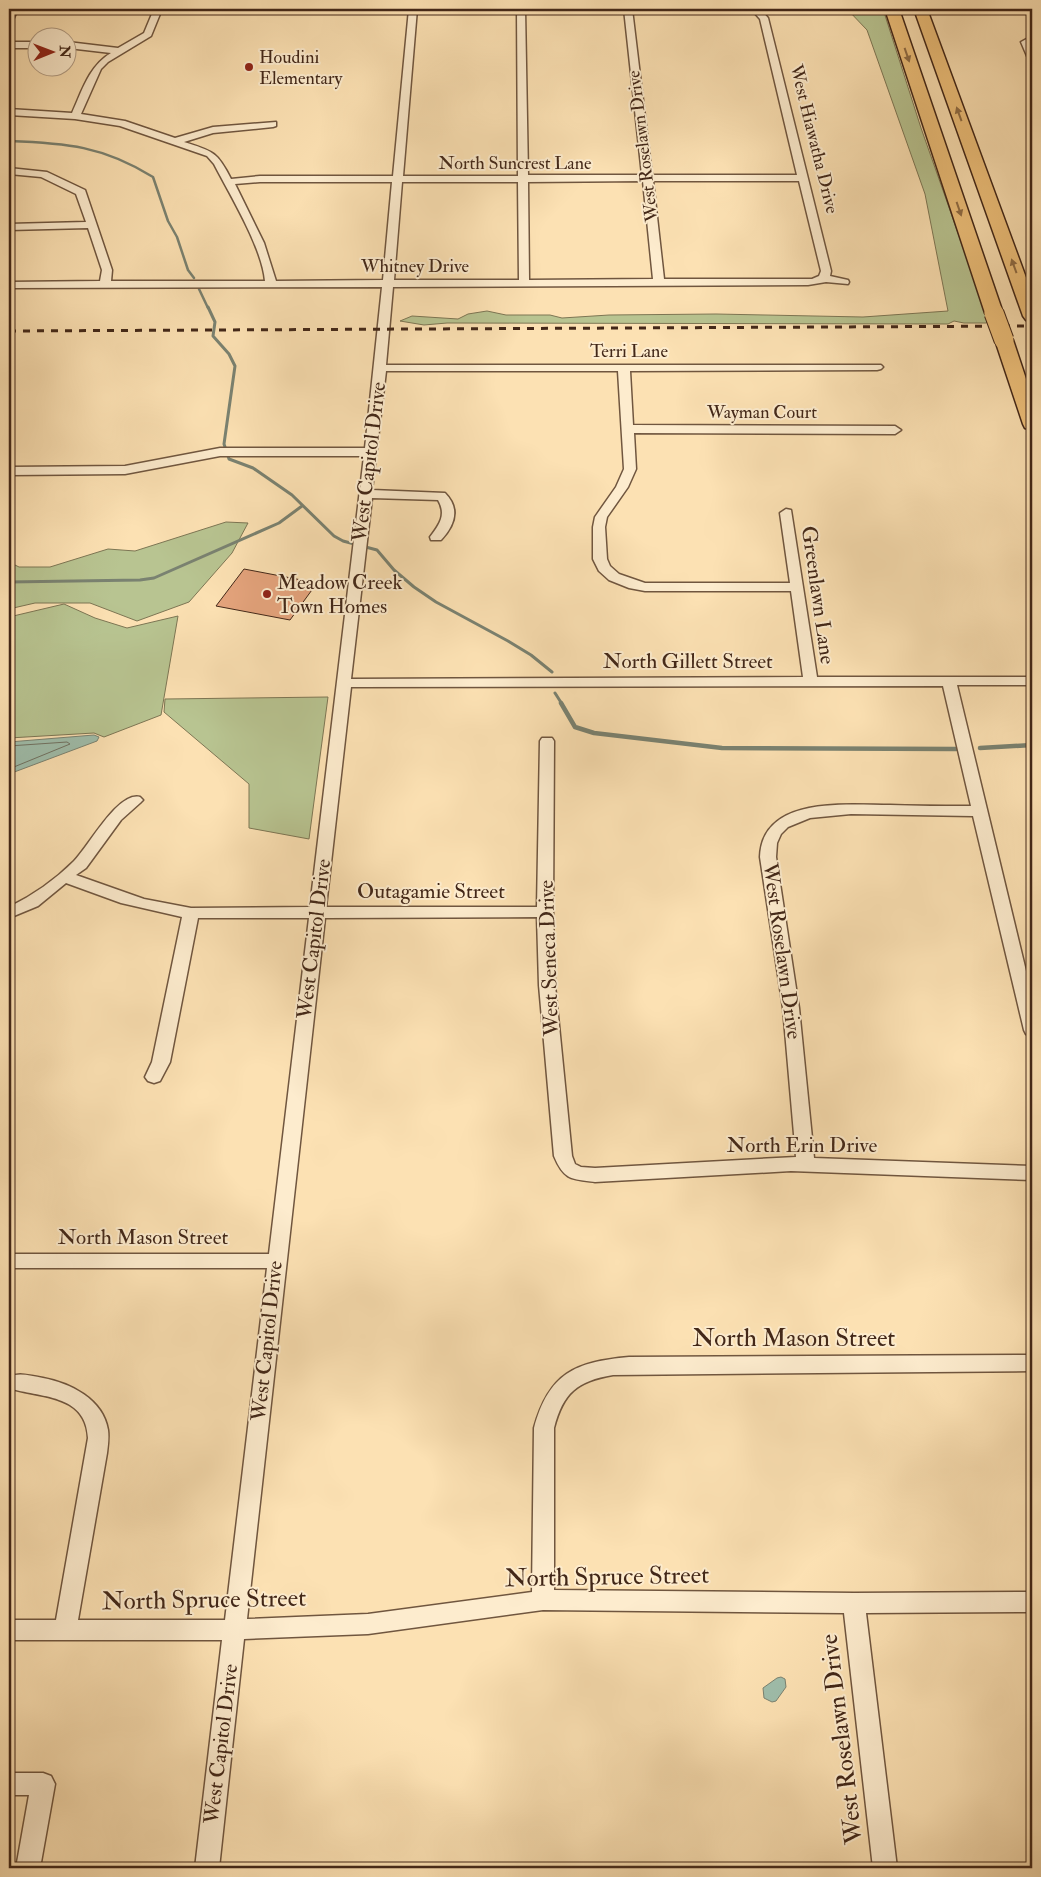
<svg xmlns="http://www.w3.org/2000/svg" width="1041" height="1877" font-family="'IM FELL Double Pica',serif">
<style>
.green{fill:#b8c491;stroke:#7d7654}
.water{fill:#9fbeac;stroke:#7a8271}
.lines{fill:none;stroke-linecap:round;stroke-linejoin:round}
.shore{stroke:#707262;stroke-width:1}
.stream-far2{stroke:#7a8271;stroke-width:2.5}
.stream-far1{stroke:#7a8271;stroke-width:3}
.stream{stroke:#7a8271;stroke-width:4.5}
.building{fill:#e5a47d;stroke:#422718}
.minor-casing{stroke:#70563f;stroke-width:3}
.highway-casing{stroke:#422718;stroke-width:3}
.minor{fill:#fdecce;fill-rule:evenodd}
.highway{fill:#eec07a;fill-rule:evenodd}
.rail{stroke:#422718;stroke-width:3;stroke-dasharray:7 7;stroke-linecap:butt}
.highway-bridge-casing{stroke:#422718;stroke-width:21;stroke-linecap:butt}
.highway-bridge{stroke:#eec07a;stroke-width:19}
.oneway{fill:#8f6c44}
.poi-dot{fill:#8f2418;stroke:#fdecce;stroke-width:2}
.labels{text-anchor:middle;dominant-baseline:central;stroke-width:4;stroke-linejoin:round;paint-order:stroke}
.far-poi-label{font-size:18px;fill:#422718;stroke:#fdecce;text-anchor:start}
.far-street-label{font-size:18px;fill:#422718;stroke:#fdecce}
.street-label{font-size:21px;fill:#422718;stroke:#fdecce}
.poi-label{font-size:21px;fill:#422718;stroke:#fdecce;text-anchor:start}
.near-street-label{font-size:25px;fill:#422718;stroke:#fdecce}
</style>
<rect width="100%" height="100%" fill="#fce1b3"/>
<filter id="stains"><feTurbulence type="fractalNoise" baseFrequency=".004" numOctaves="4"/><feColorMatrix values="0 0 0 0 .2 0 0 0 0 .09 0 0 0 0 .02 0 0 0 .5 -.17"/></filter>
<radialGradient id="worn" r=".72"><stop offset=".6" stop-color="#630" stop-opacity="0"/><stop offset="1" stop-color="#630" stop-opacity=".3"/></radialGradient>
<path class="green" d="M847 9H883L921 128 989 321 986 323H964L954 321 948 324 447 323 424 325 400 321 412 316 458 319 468 314 487 311 506 315H550L562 318 609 315 716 314 863 317 948 311 925 194 867 30Z
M226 522 248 523 232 553 189 602 137 621 90 603H35L9 609V562L19 567H50L108 549 135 551Z
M64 604 95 618 127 628 178 616 161 715 104 737 94 733 9 738V617Z
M328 697 309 839 249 828V784L164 712 165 699Z"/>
<path class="water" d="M94 735 99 737 97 741 9 774V742Z
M781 1677 785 1679 786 1687 776 1701 772 1702 764 1698 763 1688 777 1678Z"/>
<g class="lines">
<path class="shore" d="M9 746 67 742 70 744 9 769"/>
<path class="stream-far2" d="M9 141C66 143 103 146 153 177L168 221 177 237 188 270 194 278
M199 289 208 308"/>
<path class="stream-far1" d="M208 307 215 322 213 336 229 354 235 366 224 444 229 459 253 468 292 495 334 536 343 541 377 550 394 570 414 587 436 602 508 641 531 655 552 672
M9 582 140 580 154 578 279 523 302 506
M555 693 562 704"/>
<path class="stream" d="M561 703 575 727 594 733 722 748 956 749
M980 748 1032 745"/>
</g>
<path class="building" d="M244 569 286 577 317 583 290 620 216 606Z"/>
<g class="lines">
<g class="minor-casing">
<path id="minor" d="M10 9H18L13 20 9 23Z
M154 9H162L151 36 108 62 101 69 81 114 125 121 175 138 213 127 276 122V126L273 127 213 133 184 142C212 151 217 151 231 179L260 176H393L409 9H417L403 176H518L517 9H525L528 175H642L624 9H632L652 175H797L760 19 751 9H760L768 18 831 271 830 276 848 280 849 282 848 284 826 282 808 285 393 287 386 365H881L883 367 881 369 877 370 630 371 633 425 895 426 901 430 895 434 634 433 636 469 628 487 607 517 605 527 607 559 610 566 619 574 645 583H790L780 513 786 509 791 510 817 677H1032V685H957L1032 996V1036L1026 1034 1024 1030 973 816 851 814 810 818 788 827 781 834 777 843 776 857 799 1008 814 1158 1032 1166V1180L791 1171 595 1182C571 1179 564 1180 554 1156L539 985 537 917 325 918 247 1619 368 1614 532 1592 534 1428C549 1373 575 1362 629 1357L1032 1355V1371L613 1375C577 1381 563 1393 554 1428V1590L854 1593 1032 1592V1612L866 1613 897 1868H873L844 1613 543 1610 368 1634 244 1639 219 1868H195L222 1640H9V1620H56L88 1438C86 1393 39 1398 9 1388V1377C19 1372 31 1376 43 1378 70 1383 103 1399 108 1430 109 1438 108 1445 107 1453L78 1620H225L267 1268H9V1254H269L309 918H198L170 1062 160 1081 154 1083 148 1081 145 1077 152 1062 182 917 121 903 66 883 38 906 9 918V907C32 896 56 879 74 861 89 846 118 791 140 797L143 800 140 803 121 820 86 868 76 875 144 899 191 908 310 907 364 456H220L125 474 9 475V467L125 466 220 448H365L382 287 9 288V282L100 281 102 270 88 228 9 230V224L86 222 76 194 41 177 9 174V168L47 172 85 190 112 270 111 281H265C262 247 230 195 214 164L207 156 120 126 75 119 9 115V109L72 113C82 91 89 66 111 53L68 48V42L118 48 144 33ZM643 181 653 279 529 280 528 182ZM653 181H799L821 271 819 276 812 279H664ZM260 182H392L383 280 276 281 264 243 235 184ZM402 182H518L519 280H394ZM386 371H618L624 469 616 487 595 517 593 527V559L599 571 609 580 629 588 645 591H791L803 677 351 679 372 498 438 500C447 515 439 525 430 537L431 540H441C454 526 461 509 445 493L372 490ZM943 686 971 806C944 806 917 806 890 805 848 805 762 795 760 857L783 1008 796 1157 595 1168 581 1167 575 1164 572 1156 555 985 553 912 554 741 552 738H542L540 741 537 907H326L351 687Z
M1032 36V42L1030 43 1032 48V59L1027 56 1021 42Z
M9 42H38V48H9Z
M9 1773H43L51 1776 55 1784 40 1868H16L29 1795H9Z"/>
</g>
<g class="highway-casing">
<path id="highway" d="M885 9H899L1003 313 1000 317 994 318 988 317 985 313Z
M914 9H927L1032 294V321L1026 320 1023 316Z
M1004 335 1010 336 1013 340 1032 397V430L1025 428 1023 424 995 340 998 336Z"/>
</g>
<use href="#minor" class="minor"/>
<use href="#highway" class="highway"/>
<path class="rail" d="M9 331 1032 326"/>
<g class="highway-bridge-casing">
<path id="highway-bridge" d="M994 313 1004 340"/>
</g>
<use href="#highway-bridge" class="highway-bridge"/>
</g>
<defs><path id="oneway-solid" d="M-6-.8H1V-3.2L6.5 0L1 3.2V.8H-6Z" transform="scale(1.25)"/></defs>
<g class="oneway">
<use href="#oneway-solid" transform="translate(907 55) rotate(71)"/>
<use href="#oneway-solid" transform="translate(959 114) rotate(-110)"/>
<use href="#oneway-solid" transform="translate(959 209) rotate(71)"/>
<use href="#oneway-solid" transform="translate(1014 266) rotate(-110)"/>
</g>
<g class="poi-dot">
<circle cx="249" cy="67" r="5"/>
<circle cx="267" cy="594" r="5"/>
</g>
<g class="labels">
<g class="far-poi-label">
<text x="259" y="57">Houdini<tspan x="259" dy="21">Elementary</tspan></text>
</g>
<g class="far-street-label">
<text transform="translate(814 139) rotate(76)">West Hiawatha Drive</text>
<text transform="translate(643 146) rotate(-97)">West Roselawn Drive</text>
<text x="515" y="163">North Suncrest Lane</text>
<text x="415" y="266">Whitney Drive</text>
<text x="629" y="351">Terri Lane</text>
<text x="762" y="412">Wayman Court</text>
</g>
<g class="street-label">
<text transform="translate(369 462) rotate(-83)">West Capitol Drive</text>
<text transform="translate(818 595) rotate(82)">Greenlawn Lane</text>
<text x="688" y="661">North Gillett Street</text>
<text x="431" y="891">Outagamie Street</text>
<text transform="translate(314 939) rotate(-83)">West Capitol Drive</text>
<text transform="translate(782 951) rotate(82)">West Roselawn Drive</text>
<text transform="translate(549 958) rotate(-92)">West Seneca Drive</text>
<text x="802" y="1145">North Erin Drive</text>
<text x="143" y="1237">North Mason Street</text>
<text transform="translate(267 1341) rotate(-84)">West Capitol Drive</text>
<text transform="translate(221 1744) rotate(-83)">West Capitol Drive</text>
</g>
<g class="poi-label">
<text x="277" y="582">Meadow Creek<tspan x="277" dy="24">Town Homes</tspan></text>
</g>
<g class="near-street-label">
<text x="794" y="1338">North Mason Street</text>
<text transform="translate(607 1577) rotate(-1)">North Spruce Street</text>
<text transform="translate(204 1600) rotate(-1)">North Spruce Street</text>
<text transform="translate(842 1739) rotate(-97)">West Roselawn Drive</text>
</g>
</g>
<rect width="1041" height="1877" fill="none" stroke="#fce1b3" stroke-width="30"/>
<rect x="10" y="10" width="1021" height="1857" fill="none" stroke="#422718" stroke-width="2.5"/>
<rect x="15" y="15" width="1011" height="1847" fill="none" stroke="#422718"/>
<g transform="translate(52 52) rotate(89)"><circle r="24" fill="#fdecce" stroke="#b29d85"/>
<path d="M0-4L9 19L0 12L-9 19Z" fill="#8f2418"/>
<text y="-8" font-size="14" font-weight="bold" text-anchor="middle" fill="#422718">N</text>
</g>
<rect width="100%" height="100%" filter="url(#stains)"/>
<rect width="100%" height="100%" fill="url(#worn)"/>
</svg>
